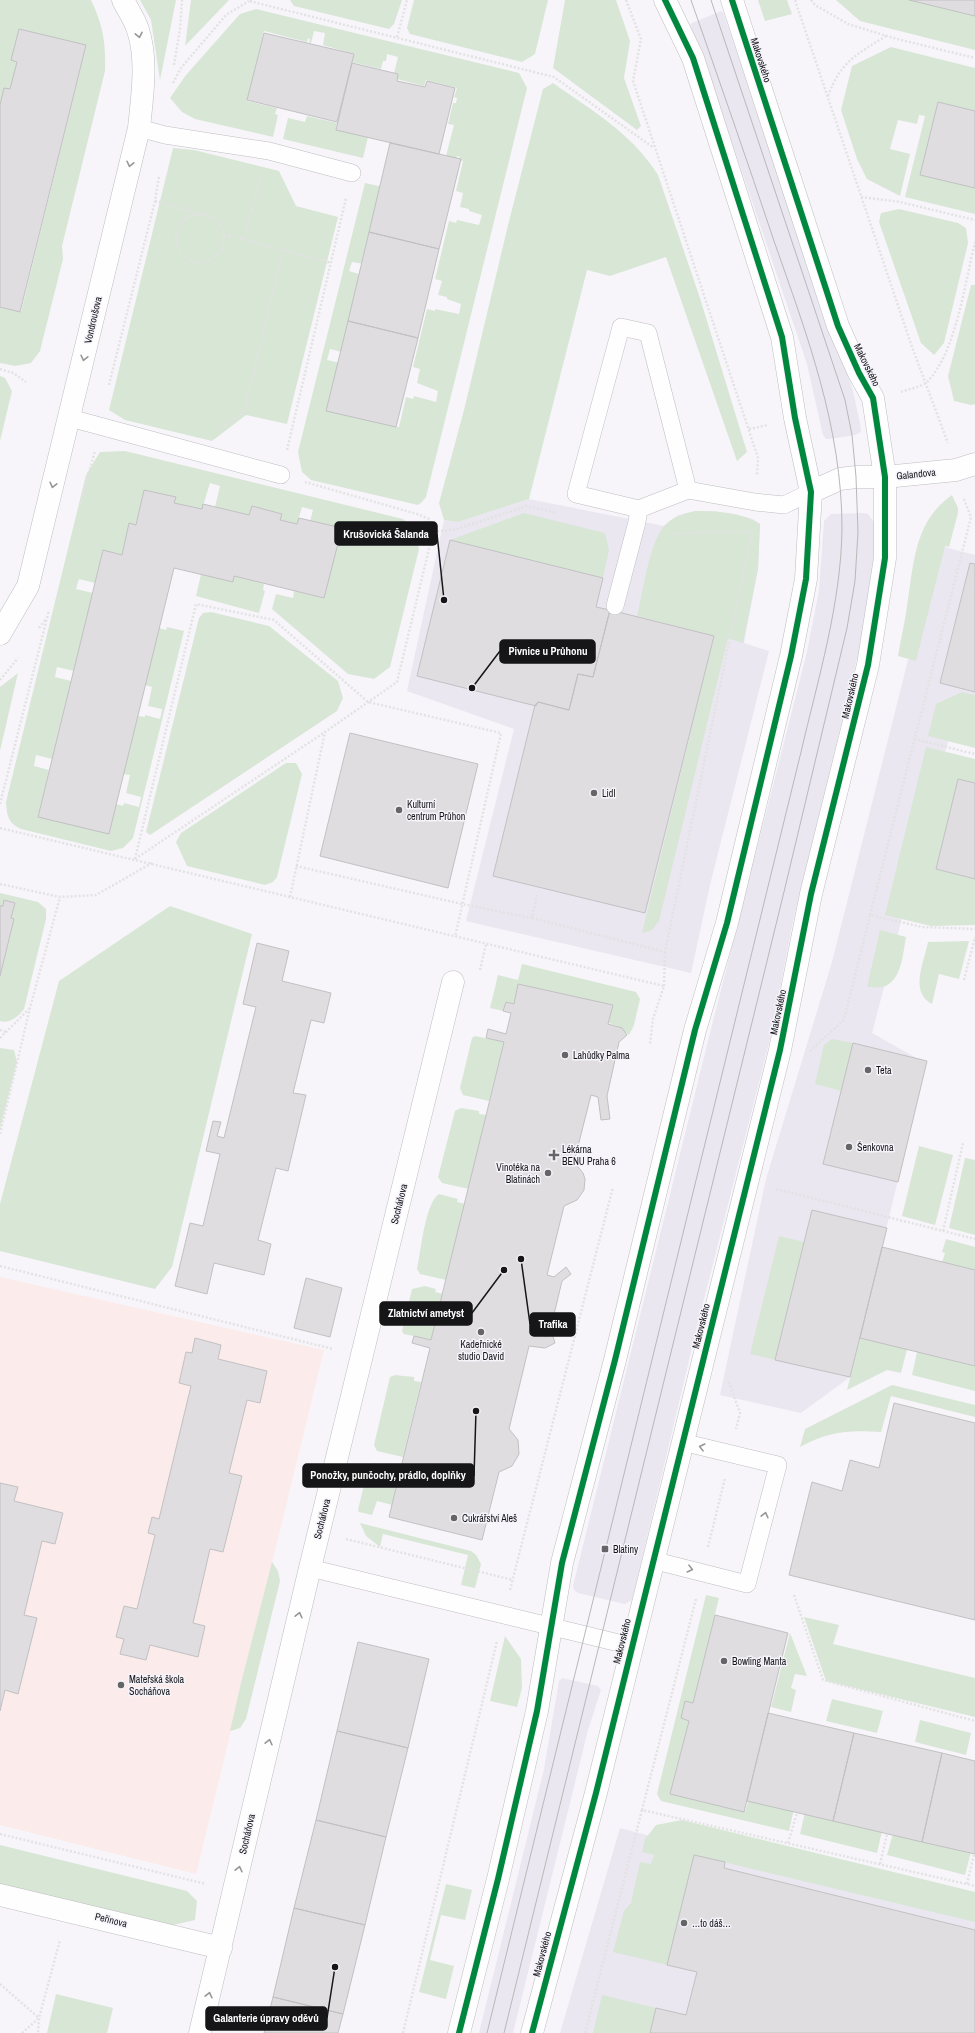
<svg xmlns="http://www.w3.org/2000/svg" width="975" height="2033" font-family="'Archivo Narrow',sans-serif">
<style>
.built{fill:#eae7f0}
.education{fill:#fbeceb}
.green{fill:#d8e6d6}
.building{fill:#dfdde0;stroke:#c1c0c2}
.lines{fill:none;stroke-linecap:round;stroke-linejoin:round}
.lane-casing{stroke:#bebdc0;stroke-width:18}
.street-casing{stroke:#bebdc0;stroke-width:23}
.secondary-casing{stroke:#bebdc0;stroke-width:23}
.path{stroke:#e3e2e3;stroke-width:2.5;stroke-dasharray:2 2;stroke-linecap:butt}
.lane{stroke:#fefefe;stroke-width:17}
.street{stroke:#fefefe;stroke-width:22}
.secondary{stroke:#fefefe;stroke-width:22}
.tram{stroke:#b8b8b9;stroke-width:1}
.cycleway-casing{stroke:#f6f4fb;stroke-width:8}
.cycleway{stroke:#00873e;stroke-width:6}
.oneway{stroke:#969696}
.poi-dot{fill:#656467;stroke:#f6f4fb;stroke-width:1.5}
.labels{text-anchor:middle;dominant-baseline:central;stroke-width:3;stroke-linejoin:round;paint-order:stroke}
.street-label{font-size:10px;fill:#161618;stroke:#f6f4fb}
.poi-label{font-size:10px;fill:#161618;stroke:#f6f4fb;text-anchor:start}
.leader{fill:none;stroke:#161618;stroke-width:1.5}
.callout-dot{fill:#161618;stroke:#f6f4fb;stroke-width:1.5}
.callout{fill:#161618;stroke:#161618;stroke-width:1.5}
.callout-label{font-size:11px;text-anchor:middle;font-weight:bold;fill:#fff}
</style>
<rect width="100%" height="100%" fill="#f7f5fa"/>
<path class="built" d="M721 11 723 12 853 391 860 423 861 432 855 435 830 439H826L823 435 807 364 711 80 690 24Z
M529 499 664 526 678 515 695 511H715L753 519 760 524 758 569 744 643 769 651 710 885 691 973 466 921 514 729 407 691 444 520 458 522Z
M864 513 868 514 874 522V552L872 571 859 651 793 921 770 1039 697 1327 632 1600 625 1604 578 1593 574 1590 573 1586 712 1025 807 652 819 590 824 521 831 514Z
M937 545 975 555V709L956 711 872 1033 918 1059 927 1061 850 1377 801 1413 720 1395 766 1179 832 962Z
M562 1678 598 1686 601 1690 588 1730 513 2033H479L544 1769 559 1681Z
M620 1828 975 1921V2033H560Z"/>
<path class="education" d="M0 1277 324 1350 196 1874 0 1825Z"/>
<path class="green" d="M0 0H91C103 25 106 43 105 71L62 246 63 259 40 351 31 363 15 366 0 363V307L21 312 86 45 19 29 11 60 17 62 10 89 0 105Z
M140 0H176L160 80 151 20Z
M191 0H229L185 46Z
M290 0H402L394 24 389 29 294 6Z
M414 0H548L535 54 522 62 410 34 407 28Z
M565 0H616L630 41 624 78 641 126 637 130 553 68Z
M758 0H787L792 14 765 21Z
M836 0H909L975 16V50L860 21Z
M256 9 519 73 527 88 426 497 422 502 418 505 311 480 302 472 298 452 365 183 383 187 364 264 352 262 349 271 362 275 342 352 330 349 327 360 340 363 328 410 396 427H399L406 397 413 399 414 396 436 402 438 391 417 383 420 369 413 367 427 309 435 311V309L459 314 461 304 447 299V297L438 295 442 281 435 279 449 221 456 223 457 220 479 225 482 215 469 211V209L460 207 463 193 456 191 463 161 458 160 460 157 457 156 456 159 446 156 454 125 448 124 453 103H456L457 98 454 97 457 88 426 80 424 86 397 79 398 74 394 73 398 57 387 54 386 61H383L381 69 352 62 354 54 323 45 325 33 314 31 311 43 309 42 310 39 308 38 307 42 264 31 247 101 277 108 275 114 278 115 273 137 195 119 182 112 170 98 186 75 240 14Z
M891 47 975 68V111L938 102 920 175 975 188V214L905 197 925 116 919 115 917 124 898 120 890 149 910 154 900 196 867 179 857 159 841 110 852 66Z
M553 83C590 109 634 135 658 175L700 298 747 452 737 461 666 257 610 276 587 270 529 499 458 522 444 520 439 503 464 410 509 221 543 89Z
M307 116 337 123 336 129 368 137 363 158 283 139 288 118 305 122Z
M173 148 194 150 279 171 296 206 338 217 287 424 246 415 212 441 125 420 109 410Z
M899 209 958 223 966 228 968 243 944 343 934 355 921 343 879 222 881 213Z
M971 285H975V404L971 405 954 401 948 376Z
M0 376 5 378 12 391 0 441Z
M125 451 403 519 415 530 419 549 390 667 374 679 348 674 272 609 276 594 293 598 294 591 324 598 341 528 310 521 313 510 302 507 297 524 280 520 282 514 252 506 249 515 215 507 220 486 210 483 202 509 174 503 175 497 145 490 136 525 129 524 122 555 103 551 95 583 79 579 76 589 93 593 74 671 57 667 55 677 71 681 52 759 36 755 34 766 49 770 38 816 116 804 123 806 124 803 139 807 141 797 126 793 130 775 123 774 138 716 145 717V715L160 719 162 709 148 706 152 687 145 685 159 628 166 630 167 627 184 631 133 838 123 848 111 851 21 829C8 823 7 816 6 802L86 475 100 452Z
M952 495 958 508V513L949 547 945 546 916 661 898 656C901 637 906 618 908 599 914 559 916 520 952 495Z
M695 511C715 511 742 512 760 524L758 569 743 643 728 638 659 921 652 930 642 933 714 636 637 616C643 592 649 544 664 526 672 517 684 514 695 511Z
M524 513 605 533 609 550 603 578 450 540Z
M201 574 232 582 234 576 264 584 263 590 265 591 259 613 196 596Z
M211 612 269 626 338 681 343 698 337 711 150 835 146 832 199 618 203 613Z
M18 673 0 751V687Z
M962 692 975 695V748L928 736 936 704Z
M926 747 975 759V783L958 779 936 869 975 879V925L931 926 885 915Z
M286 763H296L302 774 277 877 273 882 265 885 187 866 176 842 181 833Z
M0 893 38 902 46 909V919L24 1009C18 1017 10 1024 0 1021V976L14 919 11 918 15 903 4 900 3 906H0Z
M170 906 252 934 172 1267 155 1289 0 1251V1204L59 981Z
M880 930 906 937C903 953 902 981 883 987 878 988 871 987 867 987Z
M969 941 959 979 939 974 932 1004C909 992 924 962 928 942Z
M522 964 636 992 640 999 634 1025 629 1035 619 1027 518 984 514 1004 506 1002 503 1011 490 1008 498 975 518 980Z
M475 1036 504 1042 489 1101 463 1095 460 1088 472 1038Z
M832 1039 853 1043 841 1091 815 1084 824 1045Z
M0 1048 14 1050 17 1062 0 1129Z
M461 1108 479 1111V1114L487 1115 469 1189 442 1183 438 1177 455 1111Z
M919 1146 953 1155 935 1225 902 1216Z
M965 1158 975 1160V1235L949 1228Z
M439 1194 458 1199 457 1202 465 1204 446 1280 420 1274 417 1269C421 1251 425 1203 439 1194Z
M779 1236 804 1242 775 1360 750 1354Z
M946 1239 975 1247V1270L942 1262 945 1253 942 1252Z
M425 1286 436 1289 435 1292 443 1294 431 1340 404 1334 402 1331 412 1289Z
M860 1338 907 1349 901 1373 887 1370 847 1390Z
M917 1352 975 1366V1391L912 1375Z
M395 1375 414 1377V1381L421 1382 403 1457 377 1451 374 1445 390 1377Z
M892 1385 975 1405V1417L891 1396 881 1432C848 1430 830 1431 800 1447L805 1429Z
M374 1463 392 1466V1469L399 1471 392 1505 377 1501 372 1515 359 1512 358 1510 368 1468Z
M360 1523 471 1551 476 1555 481 1564 475 1588 461 1585 468 1555 383 1534 380 1547 366 1536Z
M272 1562 278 1571 280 1581 246 1719 240 1728 230 1731 241 1683Z
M706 1595 719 1598 693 1703 685 1702 681 1718 689 1721 670 1794 745 1812 749 1798 794 1809 789 1831 661 1801 657 1794Z
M804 1617 839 1625 833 1644 975 1678V1717L826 1681Z
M790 1633 807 1676 795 1674 791 1688 796 1690 791 1712 771 1707Z
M505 1636 521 1659 522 1688 517 1707 490 1701Z
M832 1699 883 1711 877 1733 826 1721Z
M920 1720 971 1733 966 1755 915 1742Z
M805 1812 882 1831 877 1853 800 1834Z
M682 1820 975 1892V1922L694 1855 667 1965 613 1952 624 1911 631 1903 640 1862 651 1864 654 1855 642 1852 645 1839 656 1825Z
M893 1833 971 1852 965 1875 887 1855Z
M0 1845 187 1891 197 1901 195 1920 169 1926 0 1884Z
M446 1884 472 1890 465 1920 441 1915 430 1960 454 1966 446 1999 419 1992Z
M56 1994 113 2008 107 2033H47Z
M602 1995 656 2008 650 2033H593Z"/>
<path class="building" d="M909 0H975V16Z
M19 29 86 45 20 312 0 307V105L4 88 10 89 17 62 11 60Z
M264 33 354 54 337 122 247 100Z
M352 63 398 74 397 81 425 87 427 81 455 88 439 154 336 130Z
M938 102 975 111V188L920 175Z
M390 143 461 159 439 249 369 232Z
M369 232 439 249 418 338 348 321Z
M348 321 418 338 396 427 326 411Z
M144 490 176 497 174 503 202 509 203 504 249 515 252 506 282 514 280 520 297 524 299 518 342 528 324 598 234 576 233 582 174 568 109 834 38 817 103 550 122 555 129 523 136 525Z
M450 540 603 578 596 607 610 610 593 677 578 674 569 710 538 702 536 706 417 676Z
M970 563 975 564V692L940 683Z
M610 610 714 636 645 913 493 876 535 705 538 702 569 710 578 674 593 677Z
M350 733 478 764 448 888 320 856Z
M958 779 975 783V879L936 869Z
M4 900 15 903 11 918 14 919 0 976V906H3Z
M257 943 289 951 282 981 331 993 324 1023 311 1020 293 1093 306 1095 288 1171 276 1168 258 1240 271 1244 264 1275 214 1263 207 1294 175 1286 190 1223 203 1226 220 1154 206 1151 213 1121 221 1122 217 1136 224 1138 256 1007 243 1004Z
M518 984 613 1005 608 1024 622 1028 627 1035 619 1042 607 1096 610 1119 601 1120 598 1097 591 1095 574 1162 583 1173 585 1179 584 1190 577 1200 564 1206 547 1275 554 1277 566 1267 571 1274 562 1281 550 1331 545 1337 552 1333 555 1343 545 1348 529 1346 509 1429 518 1440 519 1454 512 1466 499 1472 482 1540 389 1517 430 1348 412 1343 414 1336 431 1340 504 1042 486 1038 488 1029 506 1034 511 1013 503 1011 506 1002 514 1004Z
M853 1043 927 1061 898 1182 823 1164Z
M812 1210 887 1228 850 1377 775 1360Z
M882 1247 975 1270V1366L860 1338Z
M306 1278 342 1288 330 1337 294 1328Z
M195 1338 221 1345 218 1359 267 1371 260 1403 247 1400 229 1473 242 1476 223 1552 210 1549 193 1623 205 1626 198 1657 150 1645 146 1660 120 1654 124 1639 116 1637 124 1606 137 1609 155 1535 148 1533 152 1517 159 1519 191 1386 179 1383 186 1352 192 1353Z
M894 1403 975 1423V1620L789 1575 812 1482 842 1491 850 1460 879 1468Z
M0 1483 18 1487 14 1501 63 1513 55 1544 42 1541 24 1615 37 1618 18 1694 5 1690 0 1711Z
M715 1615 788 1633 744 1812 670 1794 689 1721 681 1718 685 1701 693 1703Z
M358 1642 429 1659 408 1748 337 1731Z
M768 1713 854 1733 833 1821 747 1801Z
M337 1731 408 1748 386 1837 316 1820Z
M854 1733 942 1753 922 1842 833 1821Z
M942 1753 975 1761V1854L922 1842Z
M316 1820 386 1837 365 1925 294 1908Z
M694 1855 725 1862 724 1868 975 1930V2033H650L656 2008 686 2015 697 1972 667 1965Z
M294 1908 365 1925 343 2014 273 1997Z
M273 1997 343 2014 338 2033H264Z"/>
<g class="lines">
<g class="lane-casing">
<path id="lane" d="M139 128 165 135 269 151 352 173
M621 327 648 333 688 490 639 509 576 494Z
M70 418 281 475
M688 490 755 502 784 505 811 492
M615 606 637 522 639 509
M652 1560 747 1584 778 1465 682 1442
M310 1568 631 1646"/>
</g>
<g class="street-casing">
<path id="street" d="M811 492 840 479 856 477H885L956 470 975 464
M0 634 28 586 139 128C142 97 148 61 138 30 135 20 128 10 123 0
M0 1895 221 1948
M200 2033 310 1568 453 982"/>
</g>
<g class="secondary-casing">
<path id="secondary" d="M459 2033 498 1879 537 1711 562 1563 615 1360 695 1030 727 923 791 656 806 579 811 492 795 418 782 337 693 58 665 0
M532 2033 596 1793 780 1050 811 894 868 665 885 558V477L873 398 859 373 838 326 732 0"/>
</g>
<path class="path" d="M252 0 249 1 554 77 654 148
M626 0 641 39 633 81 758 458 757 476
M795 0 912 347 948 443
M811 0 815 5 848 24 897 39 975 58
M397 37 407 0
M174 65 180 29 182 0
M173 83 181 68 226 15 249 1
M828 96C841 61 856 55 886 36
M261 177 243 239 331 263
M861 197 900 202 975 220
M155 201 199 213
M176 238a24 24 0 1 1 48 0a24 24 0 1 1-48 0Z
M224 235 243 239
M0 369 13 373 26 382
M109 385 155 201 159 176
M901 392C909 389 921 387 927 382 956 353 965 282 975 242
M749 429 768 425
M217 430 244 412 283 250
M287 450 346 198
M80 504 95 451
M433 532 457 529 527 506 557 513
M39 628 46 619
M0 680 18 658
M914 739 975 754
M0 804 49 610
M0 828 664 986 653 1019 650 1044
M135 859 196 604 274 620 368 702 501 733 455 937
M135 859 325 732
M296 866 462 904 532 918 537 895
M0 884 60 897 96 895 152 863
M290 897 325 732 397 682 433 532 429 519 417 514 305 482
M870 915 971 517 963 497
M532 918 665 952 752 531 671 534
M480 970 486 944
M964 980 975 937
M664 986 665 952
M0 1030 6 1032
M0 1038 29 1009
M810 1051 844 1020 870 915 922 927 975 929
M0 1134 30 1008 60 897
M776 1189 975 1239
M943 1231 963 1143
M0 1266 333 1349
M729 1382 740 1413 736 1429
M346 1539 513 1580
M708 1547 725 1478
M510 1590 613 1187
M794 1595 823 1680 975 1721
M696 1599 642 1810 975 1886
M0 1834 206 1884
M788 1843 797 1813
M880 1864 887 1834
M967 1884 974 1854
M0 1984 39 2018 38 2033
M22 2033 39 2018 60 1940
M403 2033 497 1641
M585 2033 642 1810"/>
<use href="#lane" class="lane"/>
<use href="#street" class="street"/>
<use href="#secondary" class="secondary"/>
<path class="tram" d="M487 2033 801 752C818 679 841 604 842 529 842 427 807 335 774 241 747 160 719 80 691 0
M504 2033 783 896 847 628 855 581 858 532 856 477 852 435 845 400 711 0"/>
<g class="cycleway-casing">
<path id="cycleway" d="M459 2033 498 1879 537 1711 562 1563 615 1360 695 1030 727 923 791 656 806 579 811 492 795 418 782 337 693 58 665 0
M532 2033 596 1793 780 1050 811 894 868 665 885 558V477L873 398 859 373 838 326 732 0"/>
</g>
<use href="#cycleway" class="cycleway"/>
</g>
<defs><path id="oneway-chevron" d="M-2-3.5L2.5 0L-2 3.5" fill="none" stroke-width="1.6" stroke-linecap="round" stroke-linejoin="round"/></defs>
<g class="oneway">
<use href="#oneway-chevron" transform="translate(139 35) rotate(78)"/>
<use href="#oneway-chevron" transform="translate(130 164) rotate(103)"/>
<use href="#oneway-chevron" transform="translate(84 358) rotate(103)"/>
<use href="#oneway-chevron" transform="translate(53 485) rotate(104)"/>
<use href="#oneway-chevron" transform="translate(702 1447) rotate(-166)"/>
<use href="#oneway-chevron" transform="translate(765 1515) rotate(-76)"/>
<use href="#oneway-chevron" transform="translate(690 1569) rotate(14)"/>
<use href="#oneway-chevron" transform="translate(299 1615) rotate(-77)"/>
<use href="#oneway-chevron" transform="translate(269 1742) rotate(-77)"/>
<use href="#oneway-chevron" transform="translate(239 1869) rotate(-77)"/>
<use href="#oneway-chevron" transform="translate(209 1995) rotate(-77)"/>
</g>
<g class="poi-dot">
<circle cx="594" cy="793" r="4"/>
<circle cx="399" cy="810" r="4"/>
<circle cx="565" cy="1055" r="4"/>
<circle cx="868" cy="1070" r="4"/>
<circle cx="849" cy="1147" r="4"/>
<path d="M552 1149h4v4h4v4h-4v4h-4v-4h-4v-4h4z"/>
<circle cx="548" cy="1173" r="4"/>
<circle cx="481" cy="1332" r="4"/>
<circle cx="454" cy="1518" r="4"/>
<rect x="601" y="1545" width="8" height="8" rx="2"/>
<circle cx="724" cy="1661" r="4"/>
<circle cx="121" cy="1685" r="4"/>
<circle cx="684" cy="1923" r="4"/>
</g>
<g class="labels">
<g class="street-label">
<text transform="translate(761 60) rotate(72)">Makovského</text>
<text transform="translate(93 320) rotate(-77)">Vondroušova</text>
<text transform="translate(867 365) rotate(64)">Makovského</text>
<text transform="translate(916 474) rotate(-6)">Galandova</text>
<text transform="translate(850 696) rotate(-77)">Makovského</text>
<text transform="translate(778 1012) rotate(-78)">Makovského</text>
<text transform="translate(399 1204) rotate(-76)">Socháňova</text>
<text transform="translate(701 1326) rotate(-76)">Makovského</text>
<text transform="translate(322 1519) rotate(-76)">Socháňova</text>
<text transform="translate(622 1641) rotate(-76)">Makovského</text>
<text transform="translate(247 1834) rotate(-77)">Socháňova</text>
<text transform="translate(111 1920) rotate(14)">Peřinova</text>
<text transform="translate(542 1954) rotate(-75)">Makovského</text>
</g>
<g class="poi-label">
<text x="602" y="793">Lidl</text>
<text x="407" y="804">Kulturní<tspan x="407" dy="12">centrum Průhon</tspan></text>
<text x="573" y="1055">Lahůdky Palma</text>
<text x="876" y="1070">Teta</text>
<text x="857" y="1147">Šenkovna</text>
<text x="562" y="1149">Lékárna<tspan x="562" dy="12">BENU Praha 6</tspan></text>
<text x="540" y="1167" text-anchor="end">Vinotéka na<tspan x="540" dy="12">Blatinách</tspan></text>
<text x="481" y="1344" text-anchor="middle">Kadeřnické<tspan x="481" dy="12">studio David</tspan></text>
<text x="462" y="1518">Cukrářství Aleš</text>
<text x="613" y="1549">Blatiny</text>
<text x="732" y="1661">Bowling Manta</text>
<text x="129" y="1679">Mateřská škola<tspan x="129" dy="12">Socháňova</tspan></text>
<text x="692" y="1923">…to dáš…</text>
</g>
</g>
<path class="leader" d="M444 600L437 534M472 688L500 651M504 1270L472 1313M521 1259L530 1324M476 1411L474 1476M335 1967L327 2018"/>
<g class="callout-dot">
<circle cx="444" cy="600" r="4"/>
<circle cx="472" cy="688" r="4"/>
<circle cx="504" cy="1270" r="4"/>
<circle cx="521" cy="1259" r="4"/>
<circle cx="476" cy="1411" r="4"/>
<circle cx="335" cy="1967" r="4"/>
</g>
<g class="callout">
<rect x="335" y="522" width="102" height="23" rx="4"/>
<rect x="500" y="640" width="95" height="23" rx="4"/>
<rect x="380" y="1302" width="92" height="23" rx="4"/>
<rect x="530" y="1313" width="45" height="23" rx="4"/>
<rect x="303" y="1464" width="171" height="23" rx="4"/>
<rect x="206" y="2007" width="121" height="23" rx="4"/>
</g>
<g class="callout-label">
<text x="386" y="538">Krušovická Šalanda</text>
<text x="548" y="655">Pivnice u Průhonu</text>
<text x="426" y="1317">Zlatnictví ametyst</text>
<text x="553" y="1328">Trafika</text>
<text x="388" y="1479">Ponožky, punčochy, prádlo, doplňky</text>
<text x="266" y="2022">Galanterie úpravy oděvů</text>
</g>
</svg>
